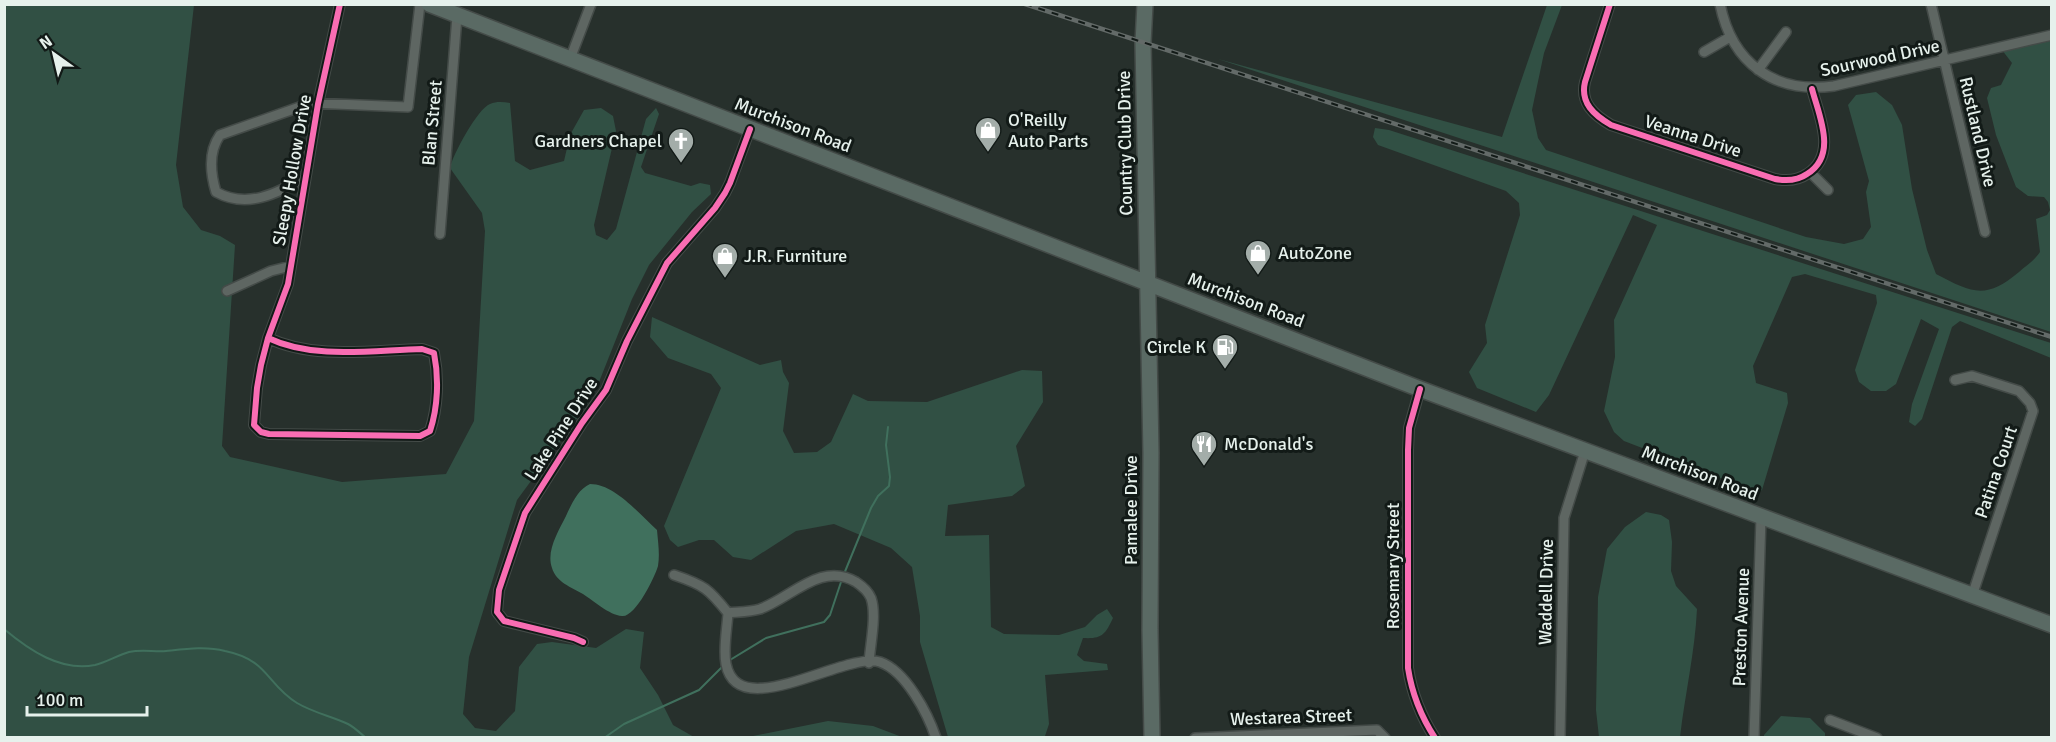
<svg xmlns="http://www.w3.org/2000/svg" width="2056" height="742" font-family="Signika,sans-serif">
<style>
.green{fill:#315044}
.water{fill:#40705d}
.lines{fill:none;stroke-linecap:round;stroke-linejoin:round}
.stream{stroke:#40705d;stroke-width:2}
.street-casing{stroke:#444b48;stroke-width:12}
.primary-casing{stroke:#444b48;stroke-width:18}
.street{stroke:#5e6662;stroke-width:9}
.primary{stroke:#5a6a64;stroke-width:15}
.rail-casing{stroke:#636a68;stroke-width:4.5}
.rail{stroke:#121a17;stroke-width:2;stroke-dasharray:7;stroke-linecap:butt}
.cycleway-casing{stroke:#121a17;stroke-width:10}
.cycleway{stroke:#f96db3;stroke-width:6}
.labels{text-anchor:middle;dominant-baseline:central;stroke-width:6;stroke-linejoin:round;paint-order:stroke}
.street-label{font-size:18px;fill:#e6f1ec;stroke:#121a17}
.poi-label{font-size:18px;fill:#e6f1ec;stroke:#121a17;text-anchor:start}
</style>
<rect width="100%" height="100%" fill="#27302c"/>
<path class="green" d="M4 5H194L176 165 183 207 201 230 220 236 235 245 222 446 230 457 342 482 446 474 474 421 485 231 482 213 450 168C452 156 478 108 490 104 497 101 503 102 510 103L515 161 530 170 564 161 570 135 584 110 601 108 613 116 616 131 594 225 596 235 607 240 616 229 646 119 656 108 659 114 641 167 645 173 691 186 700 183 710 185 711 194 692 212 649 265 632 299 597 387 586 406 517 500 469 657 463 714 475 728 496 731 515 711 519 667 537 644 552 642 596 648 626 629 644 632 640 668 658 695 673 725 694 737H5Z
M1547 5H1562L1544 53 1532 110 1538 138 1546 150 1806 237 1844 244 1863 239 1871 227 1866 192 1869 181 1848 105 1856 95 1876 92 1892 105 1902 125 1912 189 1927 250 1936 274C1972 293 1986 300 2019 272 2027 265 2034 261 2040 252L2036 219 2047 215 2050 210 2048 202 2044 197 2028 196 2016 187 1996 135 1987 98 1991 88 2001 85 2012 63 2002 50 2051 39V332L1218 59 1502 137Z
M1375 128 1389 130 2051 343V358L1960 321 1952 327 1922 419 1915 426 1909 422 1912 404 1939 329 1921 319 1896 384 1886 391H1871L1859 382 1855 370 1877 303 1876 295 1805 274 1792 277 1753 366 1756 383 1787 393 1788 403 1762 490 1750 496 1741 486 1624 441 1614 432 1604 411 1615 357 1614 320 1657 225 1633 215 1549 395 1536 412 1477 388 1469 372 1487 343 1485 325 1520 215 1519 203 1506 191 1378 145 1373 137Z
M652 317 760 365 781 360 783 372 789 383 783 431 794 453 817 452 831 442 853 394 868 401 927 402 1022 370 1042 371 1043 402 1016 446 1025 486 1012 496 948 505 945 536 989 535 991 627 1004 634 1059 635 1085 627 1097 615 1107 609 1113 618C1105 635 1102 639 1083 638L1077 655 1084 661 1107 664 1108 670 1045 675 1049 724 1045 736 948 737 920 642V616L912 567 891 548 834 524 796 531 751 560 733 557 714 540H699L678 547 670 540 664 526 721 388 711 374 668 358 650 337Z
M1646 512 1661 515 1669 520 1672 542 1671 571 1676 586 1697 609C1695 652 1685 694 1680 737H1599L1596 710 1598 597 1607 549 1625 527Z
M1781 716 1810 718 1825 733V737H1764V735Z
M828 721 873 726 902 737H748Z"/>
<path class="water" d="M590 484C615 484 639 514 657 530 658 542 660 554 658 566 655 577 635 618 622 616 609 615 594 601 583 594 571 587 556 582 552 568 546 551 558 532 566 516 571 505 578 489 590 484Z"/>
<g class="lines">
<path class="stream" d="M844 574 871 508 878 496 889 486 890 477 886 445 888 427
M4 629C29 650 61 672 95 665 107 662 118 655 129 652 142 649 154 652 166 651 185 649 206 646 225 651 269 660 266 684 297 703 314 713 331 716 348 724 354 727 360 733 366 738
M730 660 766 638 824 622 830 615 842 579
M604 738 624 724 699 690 723 666"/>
<g class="street-casing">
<path id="street" d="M1610 4 1585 82C1580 103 1594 115 1611 125L1775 179C1786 181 1797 181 1807 174 1838 155 1819 116 1812 89
M1720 4C1732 64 1775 94 1834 86L2052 35
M1931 4 1985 232
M1704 52 1730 37
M570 59 591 4
M1758 70 1786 32
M1810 172 1828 190
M305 177C277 194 247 209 216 192 210 172 208 152 220 135L311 103 408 107 420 4
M440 234 457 16
M227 291 271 271 291 266
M268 338C314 360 373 350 422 349L434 353C439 378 438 407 430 431L420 436 269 434 261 432 254 425 257 388 261 365 268 338 288 284 318 104 340 4
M1955 380 1972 376 2019 391 2030 403 2033 411 1972 596
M1420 389 1409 428 1408 450V668C1412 694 1420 715 1435 738
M674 575C704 585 709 589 728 613
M728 613C727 629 723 649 726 664 738 725 845 651 880 662 906 671 928 714 936 738
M728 613C738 612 750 612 760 609 791 598 821 561 856 582 862 586 868 591 871 598 877 615 870 645 869 663
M583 642 574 638 504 621 497 612 499 590 525 513 582 423 606 390 627 341 667 263 715 208 725 193 730 183 750 129
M1830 720 1877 738
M1195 738 1377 730 1385 738
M1560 738 1564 518 1585 451
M1754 738 1761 517"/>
</g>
<g class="primary-casing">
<path id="primary" d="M429 4 1420 389 2052 625
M1145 4 1143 43 1151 453 1150 630 1152 738"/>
</g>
<use href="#street" class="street"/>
<use href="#primary" class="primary"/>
<g class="rail-casing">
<path id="rail" d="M1025 4 2052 337"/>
</g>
<use href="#rail" class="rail"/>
<g class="cycleway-casing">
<path id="cycleway" d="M1610 4 1585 82C1580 103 1594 115 1611 125L1775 179C1786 181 1797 181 1807 174 1838 155 1819 116 1812 89
M268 338C314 360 373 350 422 349L434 353C439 378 438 407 430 431L420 436 269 434 261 432 254 425 257 388 261 365 268 338 288 284 318 104 340 4
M1420 389 1409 428 1408 450V668C1412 694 1420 715 1435 738
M583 642 574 638 504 621 497 612 499 590 525 513 582 423 606 390 627 341 667 263 715 208 725 193 730 183 750 129"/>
</g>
<use href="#cycleway" class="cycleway"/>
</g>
<defs>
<g id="shop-pin" transform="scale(1.35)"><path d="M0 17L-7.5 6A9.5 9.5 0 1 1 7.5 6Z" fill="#a3ada9" stroke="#121a17"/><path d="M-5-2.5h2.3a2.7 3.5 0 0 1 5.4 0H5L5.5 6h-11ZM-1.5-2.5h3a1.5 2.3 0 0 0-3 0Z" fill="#fff"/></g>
<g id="church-pin" transform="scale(1.35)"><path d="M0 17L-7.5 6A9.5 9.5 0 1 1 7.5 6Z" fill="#a3ada9" stroke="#121a17"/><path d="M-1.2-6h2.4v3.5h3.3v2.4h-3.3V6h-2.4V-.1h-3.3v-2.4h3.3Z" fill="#fff"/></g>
<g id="fuel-pin" transform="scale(1.35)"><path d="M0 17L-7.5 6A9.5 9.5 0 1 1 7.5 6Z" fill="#a3ada9" stroke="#121a17"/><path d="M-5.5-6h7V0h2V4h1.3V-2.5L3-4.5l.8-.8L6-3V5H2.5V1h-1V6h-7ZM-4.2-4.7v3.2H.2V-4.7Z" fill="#fff"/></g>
<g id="restaurant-pin" transform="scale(1.35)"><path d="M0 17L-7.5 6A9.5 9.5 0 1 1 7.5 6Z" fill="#a3ada9" stroke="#121a17"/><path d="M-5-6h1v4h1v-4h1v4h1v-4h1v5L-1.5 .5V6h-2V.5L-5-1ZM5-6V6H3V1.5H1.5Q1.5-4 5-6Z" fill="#fff"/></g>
</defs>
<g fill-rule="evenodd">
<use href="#shop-pin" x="988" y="130"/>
<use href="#church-pin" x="681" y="141"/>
<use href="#shop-pin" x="1258" y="253"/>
<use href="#shop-pin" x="725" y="256"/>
<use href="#fuel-pin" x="1225" y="347"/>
<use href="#restaurant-pin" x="1204" y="444"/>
</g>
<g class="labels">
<g class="street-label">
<text transform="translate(1880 58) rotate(-12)">Sourwood Drive</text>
<text transform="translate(432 123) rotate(-85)">Blan Street</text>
<text transform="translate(793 125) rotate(21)">Murchison Road</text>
<text transform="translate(1978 132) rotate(77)">Rustland Drive</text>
<text transform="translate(1693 136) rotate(18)">Veanna Drive</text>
<text transform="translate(1125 143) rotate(-91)">Country Club Drive</text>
<text transform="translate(292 170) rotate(-80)">Sleepy Hollow Drive</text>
<text transform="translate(1246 300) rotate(21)">Murchison Road</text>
<text transform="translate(561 429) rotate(-57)">Lake Pine Drive</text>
<text transform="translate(1996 472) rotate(-71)">Patina Court</text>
<text transform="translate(1700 473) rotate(21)">Murchison Road</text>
<text transform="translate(1131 510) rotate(-90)">Pamalee Drive</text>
<text transform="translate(1393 566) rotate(-90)">Rosemary Street</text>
<text transform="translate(1546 592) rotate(-89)">Waddell Drive</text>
<text transform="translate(1741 627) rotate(-88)">Preston Avenue</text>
<text transform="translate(1291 717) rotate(-2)">Westarea Street</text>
</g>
<g class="poi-label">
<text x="1008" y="120">O'Reilly<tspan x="1008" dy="21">Auto Parts</tspan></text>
<text x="662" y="141" text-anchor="end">Gardners Chapel</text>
<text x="1278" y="253">AutoZone</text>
<text x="744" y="256">J.R. Furniture</text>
<text x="1206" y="347" text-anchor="end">Circle K</text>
<text x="1224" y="444">McDonald's</text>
</g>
</g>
<rect width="2056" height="742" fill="none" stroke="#e6f1ec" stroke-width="12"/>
<g transform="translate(54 54) rotate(326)" stroke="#121a17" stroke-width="4.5" paint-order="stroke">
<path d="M0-4.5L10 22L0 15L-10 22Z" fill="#e6f1ec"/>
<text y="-9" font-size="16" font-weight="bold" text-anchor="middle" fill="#e6f1ec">N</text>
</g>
<path d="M27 706v9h120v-9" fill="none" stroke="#e6f1ec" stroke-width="3"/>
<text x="36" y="706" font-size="18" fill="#e6f1ec" stroke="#121a17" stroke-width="4.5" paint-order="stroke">100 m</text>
</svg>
